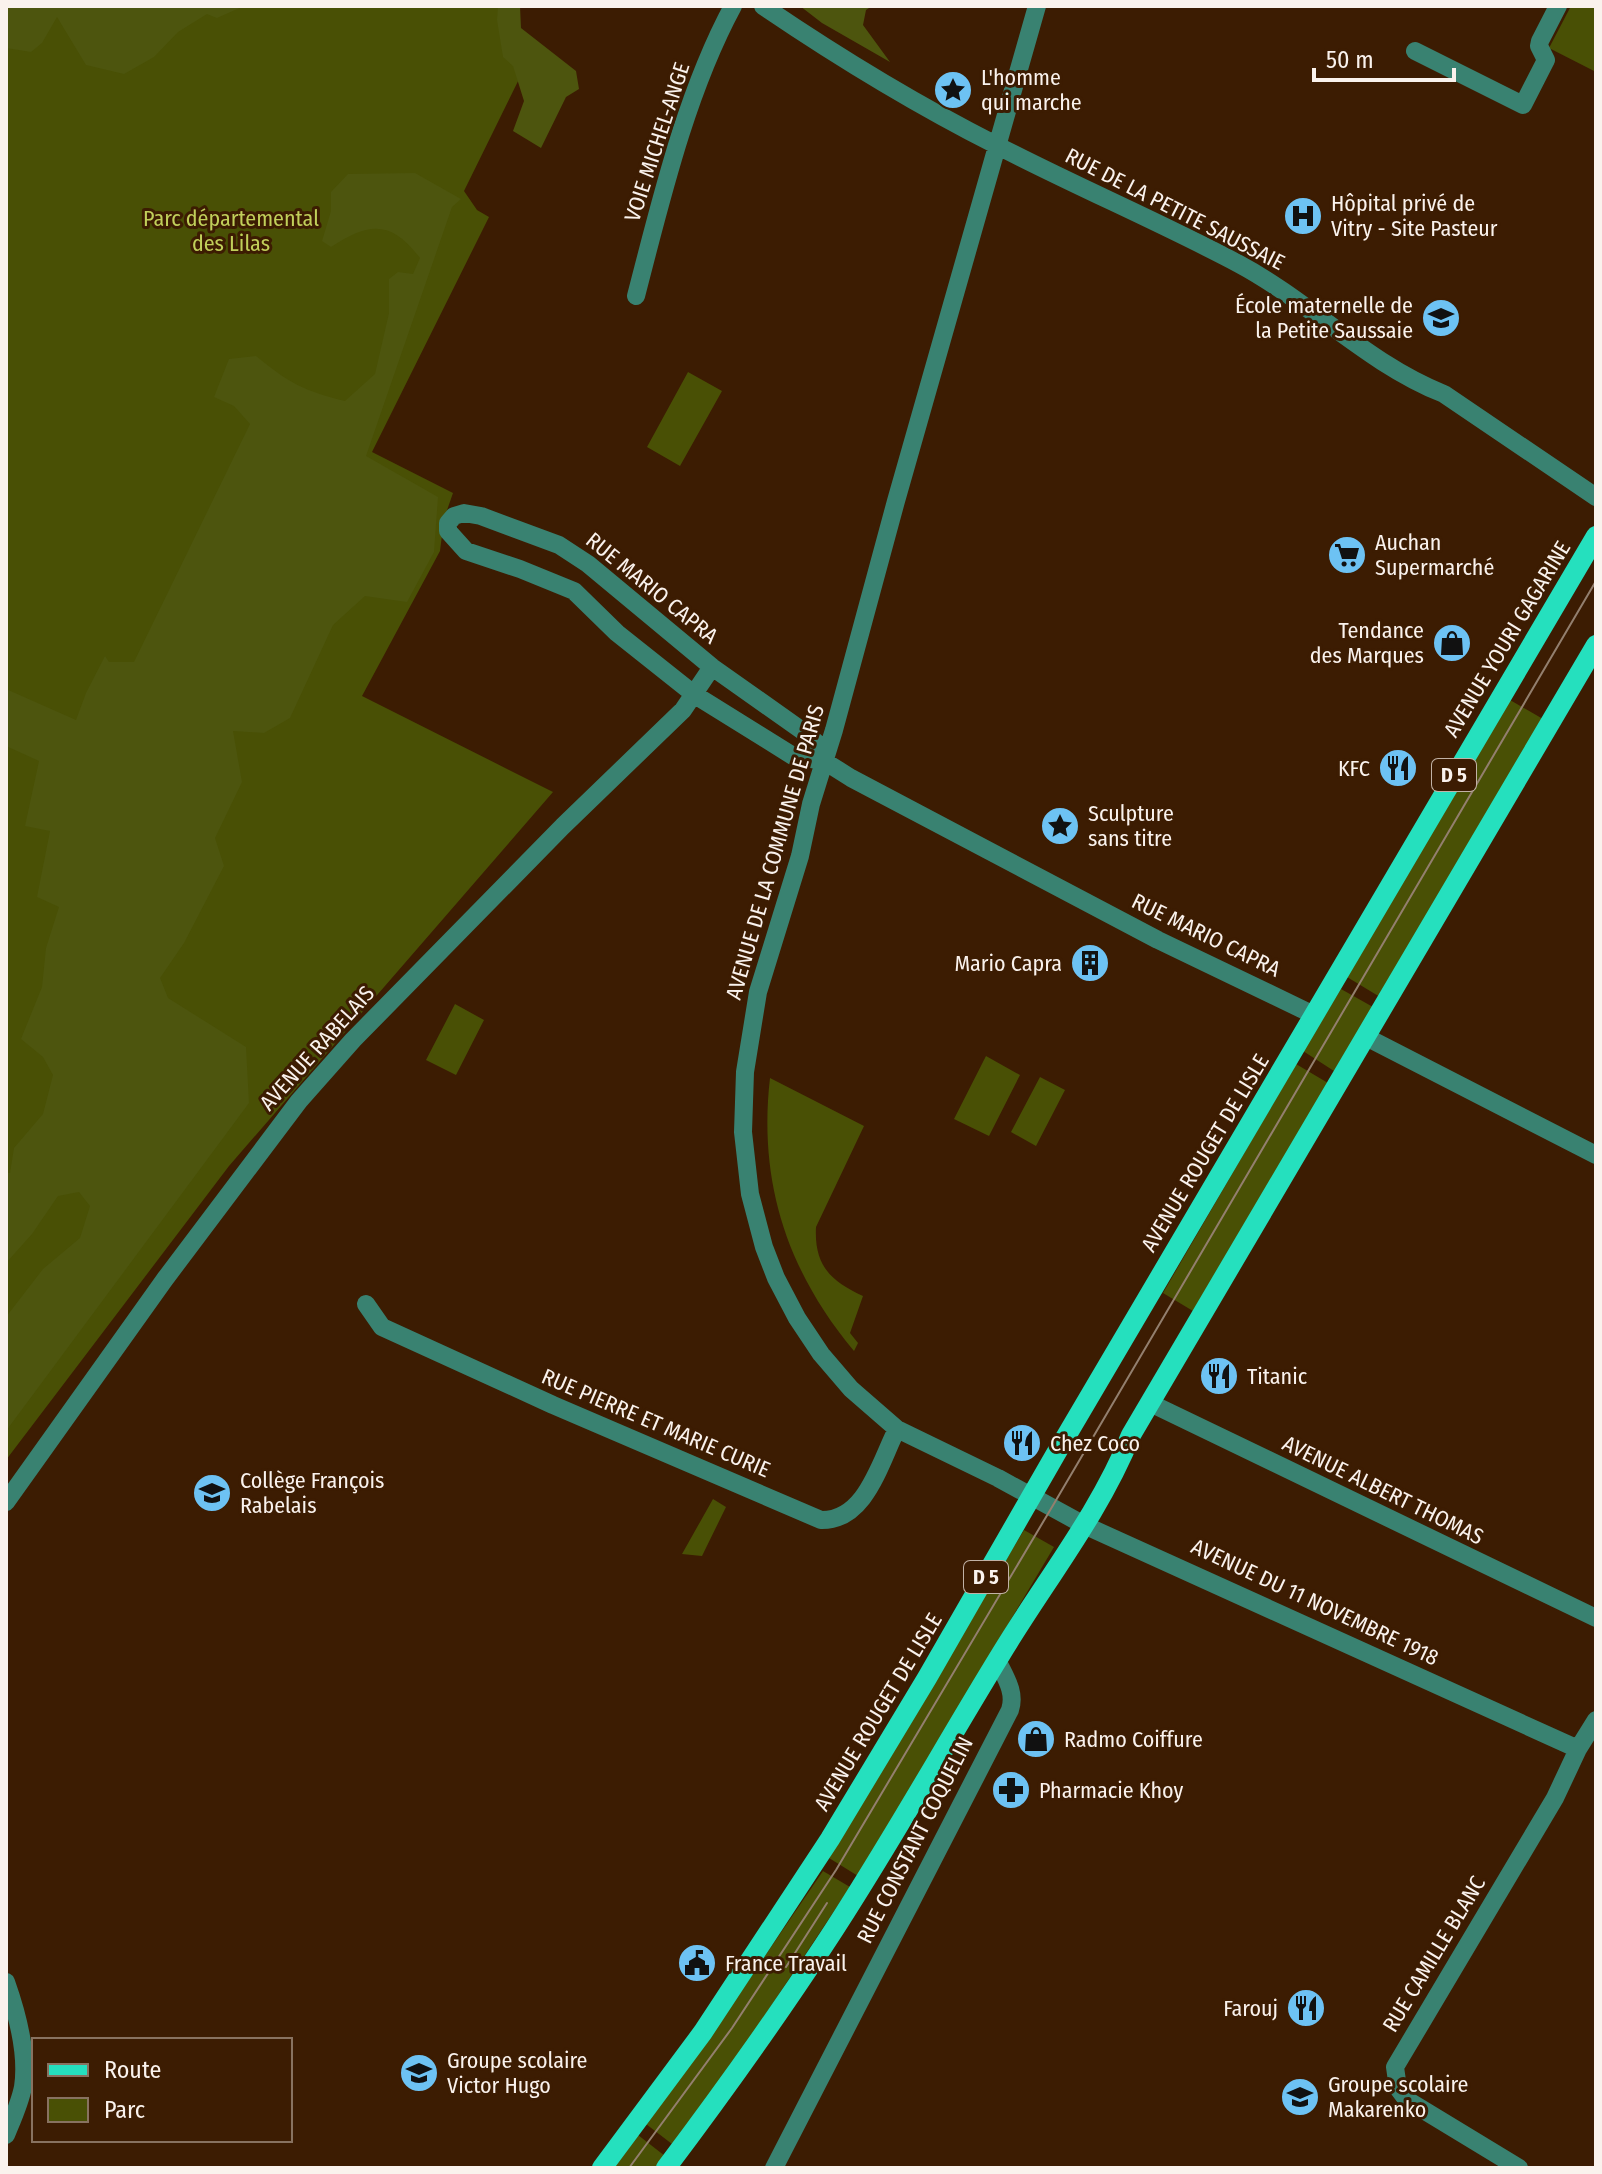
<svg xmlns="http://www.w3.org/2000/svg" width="1602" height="2174" font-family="'Fira Sans Condensed',sans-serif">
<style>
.green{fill:#495005}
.forest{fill:#4d550e}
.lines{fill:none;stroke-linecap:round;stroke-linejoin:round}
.minor{stroke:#398271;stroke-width:18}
.major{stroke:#25e0be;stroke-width:20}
.tram{stroke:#937f6e;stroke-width:2}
.labels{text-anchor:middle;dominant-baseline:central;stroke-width:6;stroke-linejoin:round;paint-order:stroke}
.shield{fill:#3c1c02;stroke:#c1b2a6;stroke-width:2}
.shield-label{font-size:20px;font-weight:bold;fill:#faf2ed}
.poi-label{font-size:22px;fill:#faf2ed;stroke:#3c1c02;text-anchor:start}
.street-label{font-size:22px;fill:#faf2ed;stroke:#3c1c02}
.park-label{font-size:22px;fill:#c0cf5a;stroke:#3c1c02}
</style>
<rect width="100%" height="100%" fill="#3c1c02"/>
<path class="green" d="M6 6H511L525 67 464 191 477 210 489 217 372 452 453 493 444 519 440 551 362 696 553 792 229 1166 6 1460Z
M1571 6H1596V72L1549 48Z
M688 372 722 391 680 466 647 447Z
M1510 700 1543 719 1380 997 1347 977Z
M1341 989 1373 1007 1334 1071 1303 1051Z
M455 1004 484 1020 456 1075 426 1060Z
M986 1056 1020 1075 989 1136 954 1119Z
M1296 1064 1328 1083 1193 1311 1163 1293Z
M1040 1077 1065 1090 1036 1146 1011 1132Z
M770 1078 864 1126 816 1227C814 1266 831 1281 863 1296L850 1333 858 1343 854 1351C787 1271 758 1181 770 1078Z
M713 1499 726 1507 702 1556 682 1554Z
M1024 1530 1054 1547 858 1876 829 1858Z
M823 1871 850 1887 737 2057 672 2144 646 2124 711 2035Z
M638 2135 665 2156 656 2168H614Z"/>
<path class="forest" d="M6 6H244L217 18 207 14 178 32 154 57 124 74 86 65 57 17 42 43 31 52 6 48Z
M498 6H520L521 28 576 71 579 89 566 97 541 148 513 131 524 101 513 66 503 57 497 20Z
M800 6H872L866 10 863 25 890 62 822 23Z
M415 173 461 199 452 207 366 456 438 497 434 552 407 602 365 596 333 625 290 718 264 733 233 731 242 782 215 838 224 866 184 943 160 978 168 998 246 1047 249 1103 6 1431V1317L43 1269 80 1238 90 1206 79 1192 58 1196 32 1234 6 1263V1173H10L14 1148 43 1114 53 1075 43 1057 21 1039 42 987 46 948 59 907 37 897 50 831 25 826 39 761 6 746V689L76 720 86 693 105 656 109 662H134L250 424 234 406 214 397 229 359 256 356C289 383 304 391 345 401L375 374 389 313V279L398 272 413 274 420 258C391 220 369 222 331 247L322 241 331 211V192L348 174Z"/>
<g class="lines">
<path class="minor" d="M763 6C838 57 917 105 998 146 1077 187 1160 222 1239 264 1310 302 1368 364 1444 394L1596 497
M1037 6 896 501 834 730 811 804 800 856 758 992 745 1072 743 1132 750 1194 764 1247 776 1278 797 1318 821 1354 851 1389 897 1429 998 1478 1084 1525 1578 1749
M1415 51 1523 105 1546 60 1539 46 1540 41 1558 6
M636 296C661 200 686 93 733 6
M464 513 481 516 559 545 588 564 712 667 804 732 818 744 824 761 793 756 695 695 617 633 574 591 520 569 466 551 448 531V523L454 516Z
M824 761 851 778 1158 940 1314 1015
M1366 1037 1596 1155
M366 1304 382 1327 553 1405 821 1520C866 1521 880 1462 897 1429
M1150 1403 1596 1618
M6 1502 165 1279 299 1101 353 1040 563 826 683 710 712 667
M6 1982C17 2013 28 2054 23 2087 20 2103 12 2120 6 2135
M774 2168 1010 1710C1016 1692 1005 1677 997 1660
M1519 2168 1407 2100 1398 2088 1395 2067 1555 1798 1578 1749 1596 1720"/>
<path class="major" d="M602 2168 703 2032 830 1839 927 1678 1058 1450 1596 536
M666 2168C721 2095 774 2021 824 1945 887 1850 942 1750 1001 1654 1045 1581 1099 1514 1131 1435L1596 645"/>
<path class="tram" d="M786 1967 827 1903
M629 2168 732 2028 836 1870 1052 1507 1596 581"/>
</g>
<defs>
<g id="sight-disc" transform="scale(2)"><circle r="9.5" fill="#6dc2f3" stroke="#3c1c02"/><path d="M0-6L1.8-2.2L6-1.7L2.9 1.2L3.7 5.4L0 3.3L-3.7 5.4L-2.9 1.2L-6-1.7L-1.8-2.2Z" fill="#111"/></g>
<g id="hospital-disc" transform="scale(2)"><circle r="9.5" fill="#6dc2f3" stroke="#3c1c02"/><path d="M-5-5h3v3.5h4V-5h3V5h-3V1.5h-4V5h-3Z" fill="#111"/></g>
<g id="school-disc" transform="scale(2)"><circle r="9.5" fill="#6dc2f3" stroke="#3c1c02"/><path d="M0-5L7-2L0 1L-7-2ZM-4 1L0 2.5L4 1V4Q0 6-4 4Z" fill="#111"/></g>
<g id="supermarket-disc" transform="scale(2)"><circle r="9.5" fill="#6dc2f3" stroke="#3c1c02"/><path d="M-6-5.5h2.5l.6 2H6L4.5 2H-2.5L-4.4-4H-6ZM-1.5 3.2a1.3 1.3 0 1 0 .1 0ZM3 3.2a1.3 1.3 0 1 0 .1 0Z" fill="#111"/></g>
<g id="shop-disc" transform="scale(2)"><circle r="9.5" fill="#6dc2f3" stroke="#3c1c02"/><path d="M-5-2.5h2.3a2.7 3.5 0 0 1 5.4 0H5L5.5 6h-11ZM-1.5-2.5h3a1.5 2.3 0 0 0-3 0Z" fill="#111"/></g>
<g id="restaurant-disc" transform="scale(2)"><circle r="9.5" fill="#6dc2f3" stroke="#3c1c02"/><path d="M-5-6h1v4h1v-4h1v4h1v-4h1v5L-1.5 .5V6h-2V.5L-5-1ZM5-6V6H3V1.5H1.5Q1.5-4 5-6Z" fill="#111"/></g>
<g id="building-disc" transform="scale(2)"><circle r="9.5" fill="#6dc2f3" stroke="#3c1c02"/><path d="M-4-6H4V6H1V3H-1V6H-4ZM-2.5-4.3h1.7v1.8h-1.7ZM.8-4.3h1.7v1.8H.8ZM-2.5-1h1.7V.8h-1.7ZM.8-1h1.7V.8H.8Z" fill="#111"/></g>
<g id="pharmacy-disc" transform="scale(2)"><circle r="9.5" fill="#6dc2f3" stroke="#3c1c02"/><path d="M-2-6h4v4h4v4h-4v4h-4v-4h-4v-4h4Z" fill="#111"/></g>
<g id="civic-disc" transform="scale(2)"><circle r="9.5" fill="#6dc2f3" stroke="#3c1c02"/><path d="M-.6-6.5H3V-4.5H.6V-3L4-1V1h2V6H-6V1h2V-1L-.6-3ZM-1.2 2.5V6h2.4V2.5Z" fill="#111"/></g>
</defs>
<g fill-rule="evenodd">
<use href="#sight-disc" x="953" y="90"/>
<use href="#hospital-disc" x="1303" y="216"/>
<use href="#school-disc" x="1441" y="318"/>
<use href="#supermarket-disc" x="1347" y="555"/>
<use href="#shop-disc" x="1452" y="643"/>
<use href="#restaurant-disc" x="1398" y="768"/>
<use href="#sight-disc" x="1060" y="826"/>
<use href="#building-disc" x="1090" y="963"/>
<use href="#restaurant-disc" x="1219" y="1376"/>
<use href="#restaurant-disc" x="1022" y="1443"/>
<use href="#school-disc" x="212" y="1493"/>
<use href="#shop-disc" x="1036" y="1739"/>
<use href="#pharmacy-disc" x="1011" y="1790"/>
<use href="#civic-disc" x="697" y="1963"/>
<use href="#restaurant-disc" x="1306" y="2008"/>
<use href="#school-disc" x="419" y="2073"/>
<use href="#school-disc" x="1300" y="2097"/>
</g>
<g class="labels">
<g class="shield">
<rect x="1432" y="759" width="44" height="32" rx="6"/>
<rect x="964" y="1561" width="44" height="32" rx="6"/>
</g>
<g class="shield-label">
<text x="1454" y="775">D 5</text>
<text x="986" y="1577">D 5</text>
</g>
<g class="poi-label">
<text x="981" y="77">L'homme<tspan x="981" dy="25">qui marche</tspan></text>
<text x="1331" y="203">Hôpital privé de<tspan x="1331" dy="25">Vitry - Site Pasteur</tspan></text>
<text x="1413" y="305" text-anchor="end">École maternelle de<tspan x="1413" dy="25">la Petite Saussaie</tspan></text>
<text x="1375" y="542">Auchan<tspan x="1375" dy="25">Supermarché</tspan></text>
<text x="1424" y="630" text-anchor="end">Tendance<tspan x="1424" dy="25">des Marques</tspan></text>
<text x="1370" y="768" text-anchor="end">KFC</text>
<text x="1088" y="813">Sculpture<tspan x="1088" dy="25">sans titre</tspan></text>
<text x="1062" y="963" text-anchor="end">Mario Capra</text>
<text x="1247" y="1376">Titanic</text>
<text x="1050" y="1443">Chez Coco</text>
<text x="240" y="1480">Collège François<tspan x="240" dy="25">Rabelais</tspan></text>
<text x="1064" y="1739">Radmo Coiffure</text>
<text x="1039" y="1790">Pharmacie Khoy</text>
<text x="725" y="1963">France Travail</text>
<text x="1278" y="2008" text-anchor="end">Farouj</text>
<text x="447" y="2060">Groupe scolaire<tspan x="447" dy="25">Victor Hugo</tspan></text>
<text x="1328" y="2084">Groupe scolaire<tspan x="1328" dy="25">Makarenko</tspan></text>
</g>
<g class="street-label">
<text transform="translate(657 142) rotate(-72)">VOIE MICHEL-ANGE</text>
<text transform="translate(1175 209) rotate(27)">RUE DE LA PETITE SAUSSAIE</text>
<text transform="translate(652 588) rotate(39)">RUE MARIO CAPRA</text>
<text transform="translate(1507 639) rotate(-59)">AVENUE YOURI GAGARINE</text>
<text transform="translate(775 852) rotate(-74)">AVENUE DE LA COMMUNE DE PARIS</text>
<text transform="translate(1206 935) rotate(26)">RUE MARIO CAPRA</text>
<text transform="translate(317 1048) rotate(-48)">AVENUE RABELAIS</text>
<text transform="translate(1205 1153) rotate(-59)">AVENUE ROUGET DE LISLE</text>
<text transform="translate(656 1423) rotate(23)">RUE PIERRE ET MARIE CURIE</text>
<text transform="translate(1383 1490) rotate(26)">AVENUE ALBERT THOMAS</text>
<text transform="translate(1315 1602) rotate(25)">AVENUE DU 11 NOVEMBRE 1918</text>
<text transform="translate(878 1712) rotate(-59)">AVENUE ROUGET DE LISLE</text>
<text transform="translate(915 1840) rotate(-63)">RUE CONSTANT COQUELIN</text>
<text transform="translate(1434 1954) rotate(-59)">RUE CAMILLE BLANC</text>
</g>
<g class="park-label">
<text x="231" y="218">Parc départemental<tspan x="231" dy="25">des Lilas</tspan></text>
</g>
</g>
<rect width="1602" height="2174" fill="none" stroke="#faf2ed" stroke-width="16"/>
<rect x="32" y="2038" width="260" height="104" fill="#3c1c02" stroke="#887260" stroke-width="2"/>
<rect x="48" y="2064" width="40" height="12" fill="#25e0be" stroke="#887260" stroke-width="2"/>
<text x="104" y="2078" font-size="24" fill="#faf2ed">Route</text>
<rect x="48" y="2098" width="40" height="24" fill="#495005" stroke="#887260" stroke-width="2"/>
<text x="104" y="2118" font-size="24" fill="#faf2ed">Parc</text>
<path d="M1314 68v12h140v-12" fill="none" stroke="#faf2ed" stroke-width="4"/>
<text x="1326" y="68" font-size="24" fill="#faf2ed" stroke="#3c1c02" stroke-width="6" paint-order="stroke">50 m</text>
</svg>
